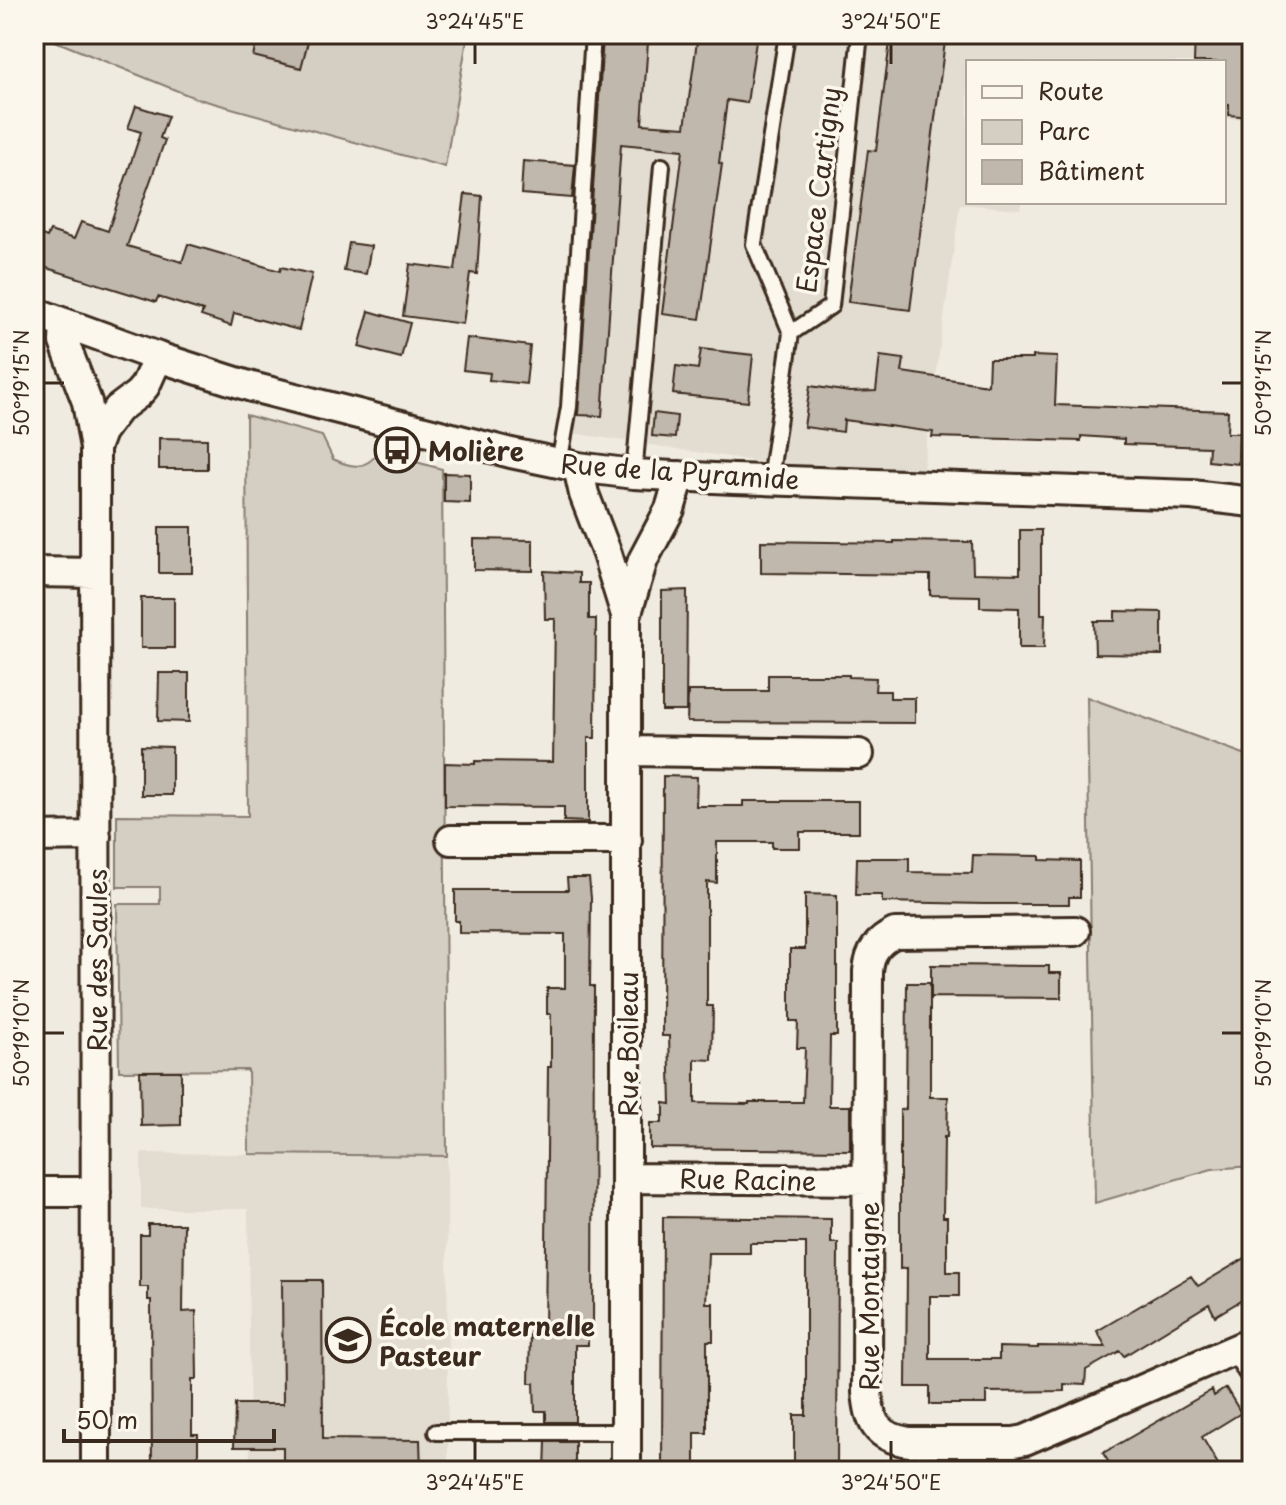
<svg xmlns="http://www.w3.org/2000/svg" width="1286" height="1505" font-family="'Playpen Sans',sans-serif">
<style>
.built{fill:#e2dcd1}
.green{fill:#d5cec3;stroke:#887c70;stroke-width:2}
.building{fill:#c0b8ad;stroke:#3b2a1e;stroke-width:2}
.lines{fill:none;stroke-linecap:round;stroke-linejoin:round}
.service-casing{stroke:#3b2a1e;stroke-width:20}
.minor-casing{stroke:#3b2a1e;stroke-width:34}
.service{stroke:#fbf7ec;stroke-width:14}
.minor{stroke:#fbf7ec;stroke-width:28}
.ticks{fill:none;stroke:#3b2a1e;stroke-width:3}
.labels{text-anchor:middle;dominant-baseline:central;stroke-width:7;stroke-linejoin:round;paint-order:stroke}
.street-label{font-size:26px;fill:#3b2a1e;stroke:#fbf7ec}
.poi-label{font-size:26px;font-weight:bold;fill:#3b2a1e;stroke:#fbf7ec;text-anchor:start}
.neatline{fill:none;stroke:#3b2a1e;stroke-width:3}
.ticks-label{font-size:20px;text-anchor:middle;fill:#3b2a1e}
</style>
<rect width="100%" height="100%" fill="#f0ebe0"/>
<filter id="ink" filterUnits="userSpaceOnUse"><feTurbulence type="fractalNoise" baseFrequency=".0125" numOctaves="2"/><feDisplacementMap in="SourceGraphic" scale="16" xChannelSelector="R" yChannelSelector="G"/><feConvolveMatrix kernelMatrix="1 2 1 2 8 2 1 2 1" color-interpolation-filters="sRGB"/></filter>
<g filter="url(#ink)">
<path class="built" d="M586 34H1252V120L1224 118V62H968V202H1021L1020 209 960 204 923 469 781 465 559 431Z
M141 1153 447 1156 448 1471H250L248 1209H141Z"/>
<path class="green" d="M38 34H468L445 167 195 98Z
M246 415 322 436 333 459C352 468 365 470 379 452L442 469 447 1156 249 1154 248 1070 119 1071 117 904H160V887H117V815L248 816Z
M1087 697 1252 757V1166L1212 1169 1095 1203Z"/>
<path class="building" d="M259 34H310L301 68 253 56Z
M698 34H757L747 103 727 100 719 163 722 164 700 319 662 314 683 150 621 144 602 416 578 415 603 38 648 42 642 124 685 127Z
M891 34H946L910 310 848 302 868 150 876 151Z
M1195 34H1252V117L1229 115V105H1224V62H1194Z
M136 106 168 116 160 138 165 140 127 246 182 262 188 244 280 271 281 267 312 274 299 330 234 313 231 326 201 316 203 311 158 297 156 302 34 264V232L47 237 50 231 74 239 81 222 108 231 141 132 128 128Z
M523 161 575 165 572 198 521 194Z
M465 194 482 196 477 274 470 273 463 324 403 316 410 264 455 270Z
M349 243 371 246 366 274 344 271Z
M369 311 410 323 401 358 359 347Z
M467 338 530 346 526 384 489 380 490 373 463 370Z
M701 349 753 355 748 402 673 394 676 366 698 369Z
M880 356 904 359 902 372 988 385 989 359H1033V356L1057 357 1055 405 1228 411 1227 433H1239L1238 464 1208 461 1209 447 1124 444V439L1081 436V441L932 437 933 432 844 420 843 432 804 427 810 386 850 392 876 391Z
M654 413 677 416 675 438 652 436Z
M159 438 207 439V469H159Z
M444 473 470 474V503L444 502Z
M159 527H192V573H159Z
M1020 530H1041V614H1045L1044 648H1019V608L980 607V596L930 595V575L761 573V541L894 543V541L972 542 973 573 1020 574Z
M474 539 533 540V571L474 570Z
M544 571 579 573V583H589V619H596L595 738H588V822L564 821V807L445 806V763L475 764V761L553 762 555 619H545Z
M687 590 686 711H662V591Z
M141 598H174V648H141Z
M1115 611 1162 612V655L1095 654 1094 621H1115Z
M159 673H189V722L158 721Z
M768 675H849V677L876 678 875 691H890V698H915V723L687 722 688 691H768Z
M141 746 172 747V795H141Z
M663 776 697 777 696 806H743V801H859V832H800V848H772V842H717V883L707 882V1006H713L712 1060 695 1059V1103L749 1104V1102H803L805 1048H797L798 1021H790V949H805V894L837 895V1036H830L829 1106H850V1150L650 1148V1123H662V1116H664V1103L671 1104 669 1036H662Z
M973 855 1040 856V860L1080 861V897H1069V904H984L882 902V895H856L857 858H909V872L972 873Z
M567 878H589L591 898 590 986H594L593 1332 588 1333V1345H575V1422H546V1411H535L534 1383H529L530 1332H545L548 1067H551V1014H547V988H565V934L459 933V921H455V890H568Z
M931 965 1049 966V973H1061V998L931 997Z
M907 983H930V1097H948L947 1137H944L943 1217H947V1272H959V1296H930V1359H999V1347L1038 1348V1346L1106 1347 1097 1331 1191 1276 1198 1286 1252 1254V1294L1215 1316 1209 1304 1124 1356 1120 1351 1086 1370 1085 1385 1064 1384V1391L986 1392V1404H930V1387H906L907 1268 900 1269V1110L906 1109Z
M140 1071H181V1125L141 1126Z
M663 1217 831 1219V1243H838L837 1471H794V1415H806V1243H750V1253H708L706 1303H713V1341H707V1433H695V1471H662Z
M148 1224H184L183 1312 196 1311 197 1379H192V1434H198V1460H184V1471H152L151 1300H148V1287H140V1235H148Z
M282 1280H322L323 1439 420 1440 421 1471H283V1447H234L235 1404H283Z
M1226 1388 1241 1413 1202 1437 1222 1471H1114L1103 1453 1212 1390 1214 1396Z
M546 1442H575V1471H545Z"/>
<g class="lines">
<g class="service-casing">
<path id="service" d="M791 333 831 306 860 34
M559 464 569 407 593 34
M634 474 662 166
M770 480 791 333 754 244 787 34
M436 1432H627"/>
</g>
<g class="minor-casing">
<path id="minor" d="M34 312 158 357 252 387 511 453 578 467 634 474 734 479 1192 495 1252 502
M65 323 64 342 87 402 95 448 96 1471
M95 448 101 432 118 409 138 394 145 386 158 357
M578 467 584 494 607 554 626 615
M34 572 95 573
M627 751 859 754
M34 837 96 836
M451 840H627
M1075 931 895 933C878 941 870 951 868 971L867 1392C870 1423 876 1437 909 1442H1014L1025 1440 1088 1413 1252 1342
M627 1178 868 1180
M34 1192H96
M1239 1348 1252 1369
M626 1471V616L643 560 670 509 680 476"/>
</g>
<use href="#service" class="service"/>
<use href="#minor" class="minor"/>
</g>
</g>
<path class="ticks" d="M475 44V64M891 44V64M44 383H64M1222 383H1242M44 1033H64M1222 1033H1242M475 1441V1461M891 1441V1461"/>
<defs>
<g id="bus-ring" transform="scale(2.3)"><circle r="9.5" fill="#fbf7ec" stroke="#3b2a1e" stroke-width="1.5"/><path d="M-5-6H5V4H4V6H2V4H-2V6H-4V4H-5ZM-3.5-4V0h7V-4ZM-3.5 1.2v1.5H-2V1.2ZM2 1.2v1.5H3.5V1.2Z" fill="#3b2a1e"/></g>
<g id="school-ring" transform="scale(2.3)"><circle r="9.5" fill="#fbf7ec" stroke="#3b2a1e" stroke-width="1.5"/><path d="M0-5L7-2L0 1L-7-2ZM-4 1L0 2.5L4 1V4Q0 6-4 4Z" fill="#3b2a1e"/></g>
</defs>
<g fill-rule="evenodd">
<use href="#bus-ring" x="397" y="450"/>
<use href="#school-ring" x="348" y="1340"/>
</g>
<g class="labels">
<g class="street-label">
<text transform="translate(818 190) rotate(-83)">Espace Cartigny</text>
<text transform="translate(680 471) rotate(4)">Rue de la Pyramide</text>
<text transform="translate(96 960) rotate(-90)">Rue des Saules</text>
<text transform="translate(627 1044) rotate(-90)">Rue Boileau</text>
<text transform="translate(748 1179) rotate(1)">Rue Racine</text>
<text transform="translate(868 1296) rotate(-90)">Rue Montaigne</text>
</g>
<g class="poi-label">
<text x="428" y="450">Molière</text>
<text x="379" y="1325">École maternelle<tspan x="379" dy="30">Pasteur</tspan></text>
</g>
</g>
<rect width="1286" height="1505" fill="none" stroke="#fbf7ec" stroke-width="88"/>
<rect x="966" y="60" width="260" height="144" fill="#fbf7ec" stroke="#aea59a" stroke-width="2"/>
<rect x="982" y="86" width="40" height="12" fill="#fbf7ec" stroke="#aea59a" stroke-width="2"/>
<text x="1038" y="100" font-size="24" fill="#3b2a1e">Route</text>
<rect x="982" y="120" width="40" height="24" fill="#d5cec3" stroke="#aea59a" stroke-width="2"/>
<text x="1038" y="140" font-size="24" fill="#3b2a1e">Parc</text>
<rect x="982" y="160" width="40" height="24" fill="#c0b8ad" stroke="#aea59a" stroke-width="2"/>
<text x="1038" y="180" font-size="24" fill="#3b2a1e">Bâtiment</text>
<path d="M64 1429v12h210v-12" fill="none" stroke="#3b2a1e" stroke-width="4"/>
<text x="76" y="1429" font-size="24" fill="#3b2a1e" stroke="#fbf7ec" stroke-width="6" paint-order="stroke">50 m</text>
<rect x="44" y="44" width="1198" height="1417" class="neatline"/>
<g class="ticks-label">
<text x="475" y="29">3°24'45"E</text>
<text x="891" y="29">3°24'50"E</text>
<text transform="translate(22 383) rotate(-90)" y="7">50°19'15"N</text>
<text transform="translate(1264 383) rotate(-90)" y="7">50°19'15"N</text>
<text transform="translate(22 1033) rotate(-90)" y="7">50°19'10"N</text>
<text transform="translate(1264 1033) rotate(-90)" y="7">50°19'10"N</text>
<text x="475" y="1490">3°24'45"E</text>
<text x="891" y="1490">3°24'50"E</text>
</g>
</svg>
